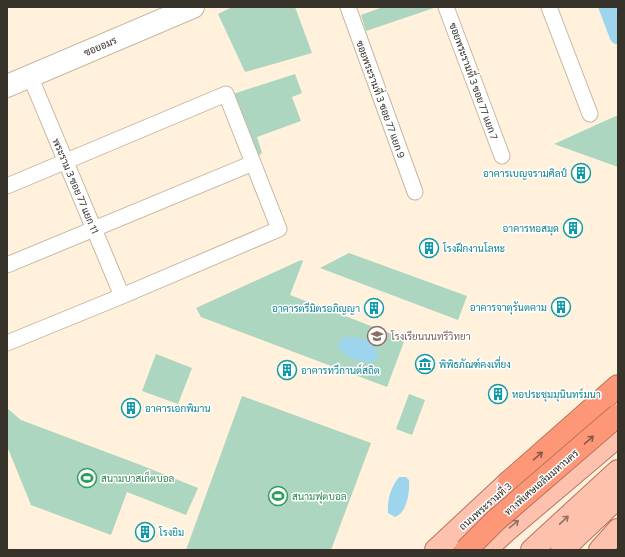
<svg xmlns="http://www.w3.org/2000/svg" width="625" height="557" font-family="Commissioner,Sarabun,sans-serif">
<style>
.green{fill:#acd6c0}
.water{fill:#9ed5ee}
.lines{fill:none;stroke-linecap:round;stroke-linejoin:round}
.canal{stroke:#9ed5ee;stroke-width:17}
.street-casing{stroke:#c5b8a2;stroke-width:17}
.secondary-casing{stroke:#c5b8a2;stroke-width:24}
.primary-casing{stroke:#b8745d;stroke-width:24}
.highway-casing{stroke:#b8745d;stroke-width:24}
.street{stroke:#fff;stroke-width:15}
.secondary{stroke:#fff;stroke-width:22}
.primary{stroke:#fec1ae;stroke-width:22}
.highway{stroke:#fe9778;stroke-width:22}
.highway-bridge-casing{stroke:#b8745d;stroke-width:24;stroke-linecap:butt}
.highway-bridge{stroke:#fe9778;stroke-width:22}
.oneway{stroke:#875a49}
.oneway2{stroke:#917265}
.labels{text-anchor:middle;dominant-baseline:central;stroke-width:3;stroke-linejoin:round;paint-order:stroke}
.street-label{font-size:10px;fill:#37322a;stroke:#fff}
.culture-label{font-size:10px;fill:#0d838f;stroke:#fff;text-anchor:start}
.education-label{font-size:10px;fill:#785e54;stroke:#fff;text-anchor:start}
.leisure-label{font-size:10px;fill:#27864d;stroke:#fff;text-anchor:start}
</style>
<rect width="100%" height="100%" fill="#fff1db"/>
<path class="green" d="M232 7H295L312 53 245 72 218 14Z
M383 7H437L366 31 361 15Z
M295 74 302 93 292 97 301 121 257 137 262 153 257 157 230 95Z
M618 115V167L554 144Z
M349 253 467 296 458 320 320 268Z
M301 260 303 261 290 295 405 339 387 387 201 317 196 308Z
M156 354 192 368 178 404 142 391Z
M409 394 425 400 412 435 396 429Z
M242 396 371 443 331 550H186Z
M7 408 21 420 138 464 198 488 186 515 127 492 111 535 31 505 7 446Z"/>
<path class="water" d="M343 337C354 337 373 338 377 351 379 356 377 359 373 362 361 362 341 357 338 344Z
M399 477H406L409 480C410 492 407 513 395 517L388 513C387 499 391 487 399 477Z"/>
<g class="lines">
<path class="canal" d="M607 7 618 36"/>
<g class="street-casing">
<path id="street" d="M348 7 415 192
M446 7 502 156
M549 7 590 114
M30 76 122 296
M7 186 226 94 279 229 122 296 7 343
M7 265 253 163"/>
</g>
<g class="secondary-casing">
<path id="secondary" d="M7 86 193 7"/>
</g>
<g class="primary-casing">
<path id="primary" d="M436 550 509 482 587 461
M485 550 508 529 618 436
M532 550 618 471
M562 550 618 497
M600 550 618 530"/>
</g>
<g class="highway-casing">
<path id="highway" d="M509 482 618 386"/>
</g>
<use href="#street" class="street"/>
<use href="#secondary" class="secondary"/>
<use href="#primary" class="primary"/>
<use href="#highway" class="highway"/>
<g class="highway-bridge-casing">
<path id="highway-bridge" d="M466 550 495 521 618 415"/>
</g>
<use href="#highway-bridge" class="highway-bridge"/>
</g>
<defs><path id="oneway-shaft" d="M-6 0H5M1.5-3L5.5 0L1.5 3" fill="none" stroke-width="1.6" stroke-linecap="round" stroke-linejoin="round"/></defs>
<g class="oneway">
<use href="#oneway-shaft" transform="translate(589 440) rotate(-41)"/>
<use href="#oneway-shaft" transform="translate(538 456) rotate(-41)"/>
</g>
<g class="oneway2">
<use href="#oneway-shaft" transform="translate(564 520) rotate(-43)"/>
<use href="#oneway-shaft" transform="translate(514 524) rotate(-40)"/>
</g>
<defs>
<g id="building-ring" transform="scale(1)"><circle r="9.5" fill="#fff" stroke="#0f9aa8" stroke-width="1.5"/><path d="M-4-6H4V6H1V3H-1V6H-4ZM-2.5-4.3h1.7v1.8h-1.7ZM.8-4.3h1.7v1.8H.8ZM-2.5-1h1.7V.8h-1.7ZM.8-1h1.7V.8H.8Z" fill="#0f9aa8"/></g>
<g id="school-ring" transform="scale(1)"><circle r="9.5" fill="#fff" stroke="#8d6e63" stroke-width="1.5"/><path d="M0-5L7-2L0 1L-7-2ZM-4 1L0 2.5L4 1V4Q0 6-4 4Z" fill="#8d6e63"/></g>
<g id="museum-ring" transform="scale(1)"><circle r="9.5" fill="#fff" stroke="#0f9aa8" stroke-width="1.5"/><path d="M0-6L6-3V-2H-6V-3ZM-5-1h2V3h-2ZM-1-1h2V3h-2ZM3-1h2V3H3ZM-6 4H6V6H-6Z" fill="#0f9aa8"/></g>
<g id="stadium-ring" transform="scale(1)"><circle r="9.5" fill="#fff" stroke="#2e9e5b" stroke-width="1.5"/><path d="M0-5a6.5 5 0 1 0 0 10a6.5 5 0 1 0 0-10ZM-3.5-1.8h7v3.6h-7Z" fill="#2e9e5b"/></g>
</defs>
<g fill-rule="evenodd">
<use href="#building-ring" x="581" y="173"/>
<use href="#building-ring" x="573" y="228"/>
<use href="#building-ring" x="429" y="248"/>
<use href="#building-ring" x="561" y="307"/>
<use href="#building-ring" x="374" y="308"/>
<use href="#school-ring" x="377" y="336"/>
<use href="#museum-ring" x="425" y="364"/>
<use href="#building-ring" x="287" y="370"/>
<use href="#building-ring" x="498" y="394"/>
<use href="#building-ring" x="131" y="408"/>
<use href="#stadium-ring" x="87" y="478"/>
<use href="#stadium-ring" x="278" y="496"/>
<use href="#building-ring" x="145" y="532"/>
</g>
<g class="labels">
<g class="street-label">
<text transform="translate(100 46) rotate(-23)">ซอยอมร</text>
<text transform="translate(474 81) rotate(70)">ซอยพระรามที่ 3 ซอย 77 แยก 7</text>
<text transform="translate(381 99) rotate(70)">ซอยพระรามที่ 3 ซอย 77 แยก 9</text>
<text transform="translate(76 186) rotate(67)">พระราม 3 ซอย 77 แยก 11</text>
<text transform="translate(541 482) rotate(-41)">ทางพิเศษเฉลิมมหานคร</text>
<text transform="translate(485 506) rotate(-41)">ถนนพระรามที่ 3</text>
</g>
<g class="culture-label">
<text x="567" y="173" text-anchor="end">อาคารเบญจรามศิลป์</text>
<text x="559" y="228" text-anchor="end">อาคารหอสมุด</text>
<text x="443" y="248">โรงฝึกงานโลหะ</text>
<text x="547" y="307" text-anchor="end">อาคารจาตุรันตคาม</text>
<text x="360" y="308" text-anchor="end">อาคารตรีมิตรอภิญญา</text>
<text x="439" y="364">พิพิธภัณฑ์คงเที่ยง</text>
<text x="301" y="370">อาคารทวีกานต์สถิต</text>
<text x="512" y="394">หอประชุมมุนินทร์มนา</text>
<text x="145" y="408">อาคารเอกพิมาน</text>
<text x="159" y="532">โรงยิม</text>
</g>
<g class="education-label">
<text x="391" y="336">โรงเรียนนนทรีวิทยา</text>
</g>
<g class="leisure-label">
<text x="101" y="478">สนามบาสเก็ตบอล</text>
<text x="292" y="496">สนามฟุตบอล</text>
</g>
</g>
<rect width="625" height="557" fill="none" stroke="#37322a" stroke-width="16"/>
</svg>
